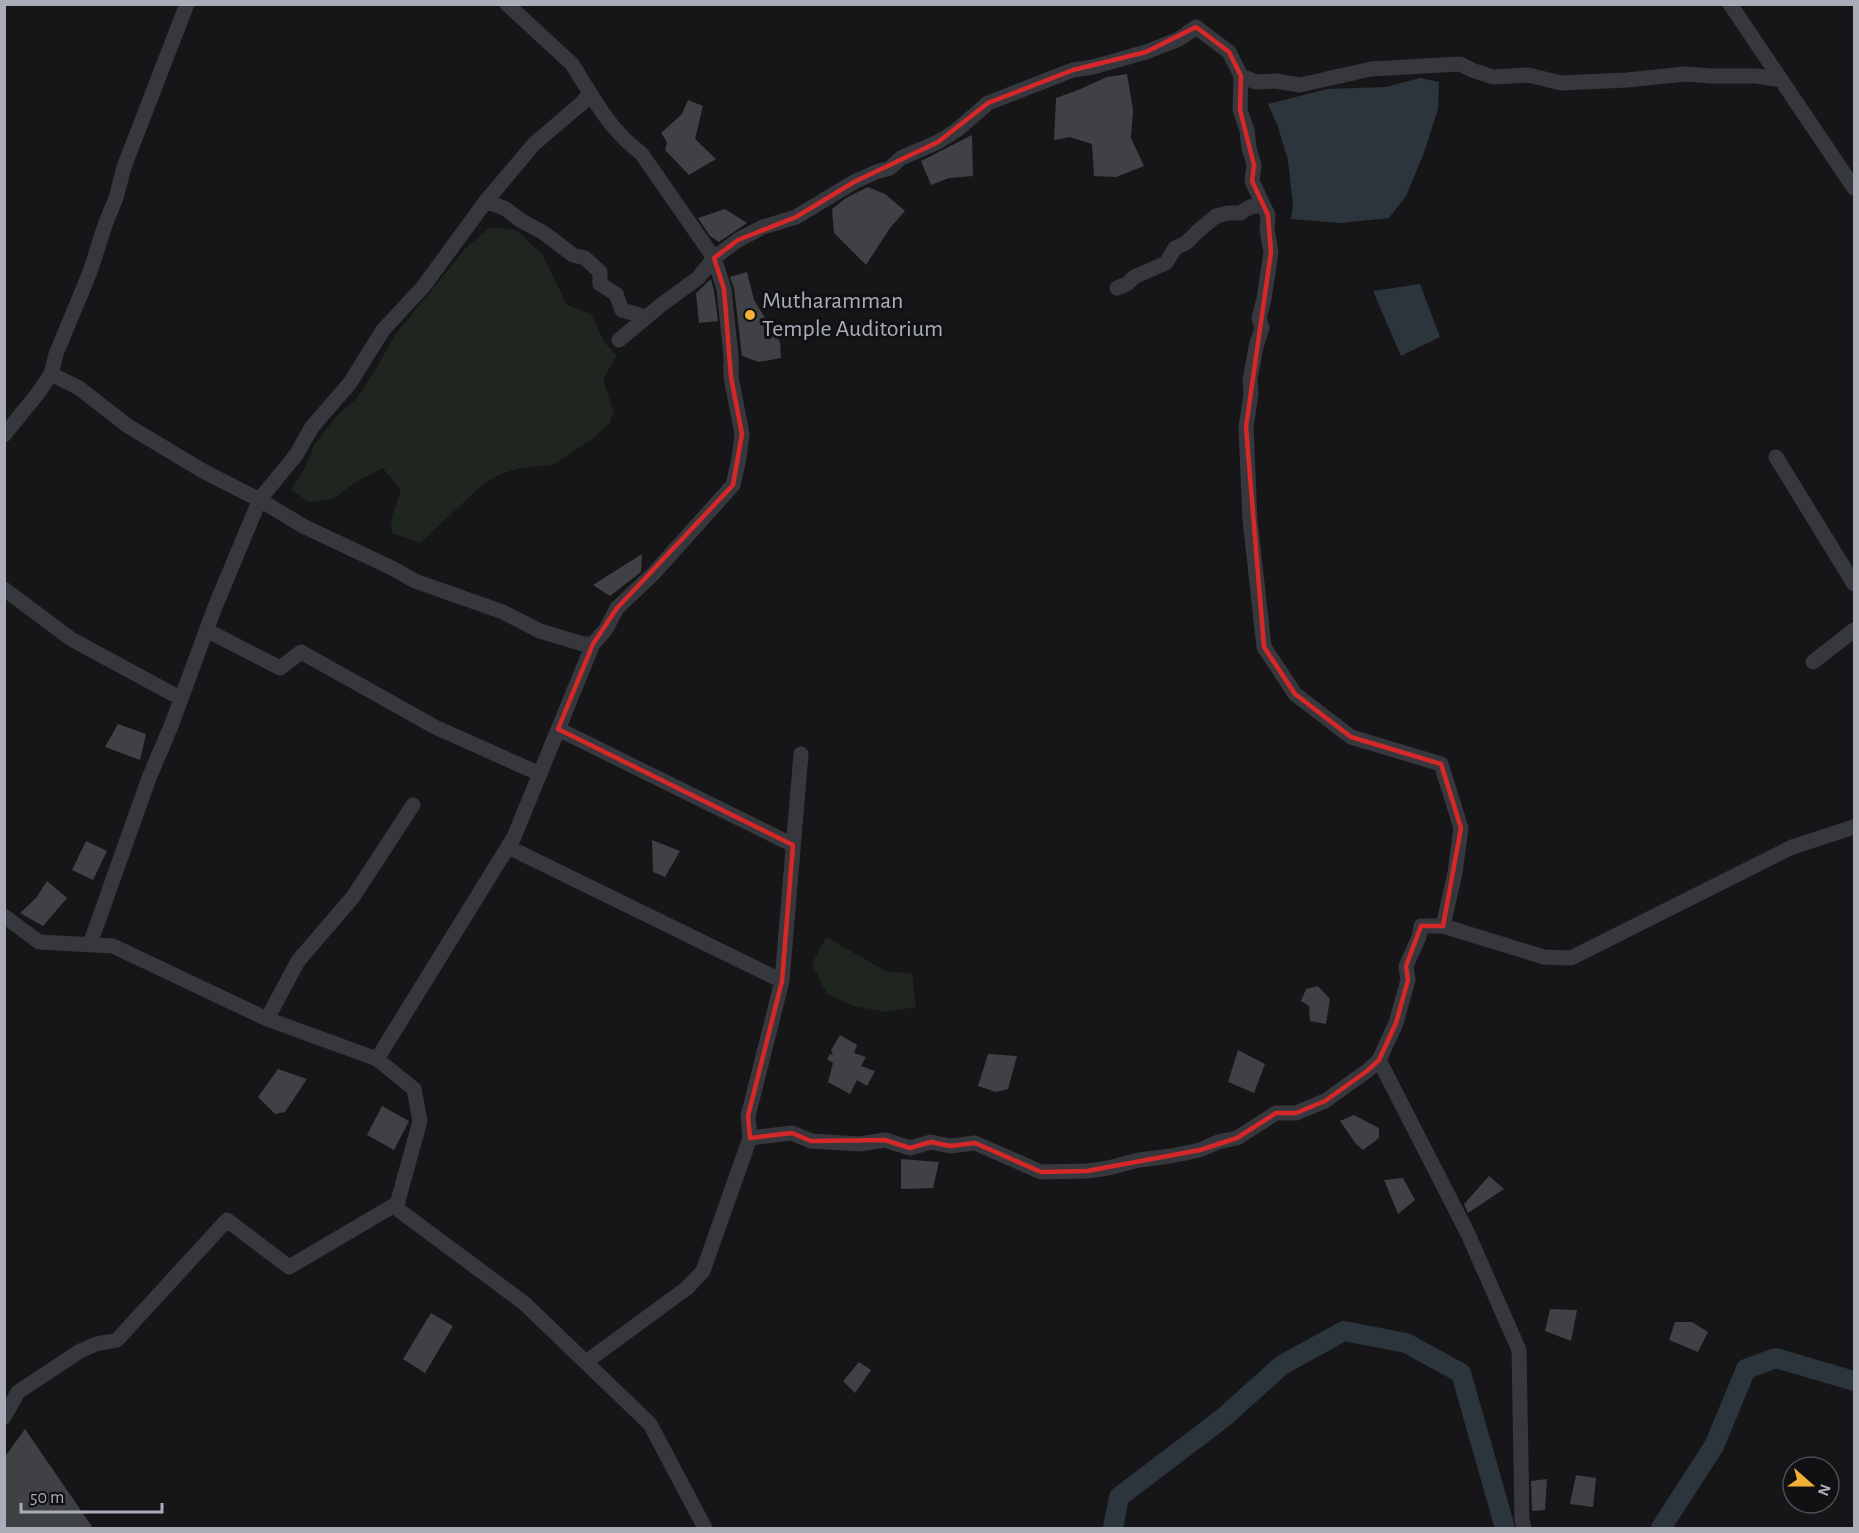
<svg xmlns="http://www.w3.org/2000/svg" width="1859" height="1533" font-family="'Alegreya Sans',sans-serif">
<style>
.green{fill:#1e261f}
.water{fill:#2c353c}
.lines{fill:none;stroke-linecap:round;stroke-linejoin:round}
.canal{stroke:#2c353c;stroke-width:20}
.building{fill:#404145}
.minor{stroke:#37383d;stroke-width:15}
.marked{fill:none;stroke:#d62828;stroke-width:4.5;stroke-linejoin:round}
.poi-dot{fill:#f2b134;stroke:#111113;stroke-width:2}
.labels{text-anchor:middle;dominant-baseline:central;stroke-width:6;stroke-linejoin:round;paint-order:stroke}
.poi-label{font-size:24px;fill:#a8adb8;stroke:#111113;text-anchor:start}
</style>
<rect width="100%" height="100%" fill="#161618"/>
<path class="green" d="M490 227 516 230 542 254 567 305 591 314 605 343 617 356 603 379 614 414 610 419V423L592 439 553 465 520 468 498 475 480 487 420 543 392 533 391 519 401 491 383 468 357 481 333 499 309 502 291 489 303 472 315 444 335 418 356 399 376 369 395 335 465 249Z
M826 937 886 971 912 974 916 1007 887 1012 854 1006 827 994 812 964Z"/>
<path class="water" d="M1420 78 1439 82 1438 109 1424 153 1406 196 1389 218 1340 223 1291 219 1293 205 1288 160 1278 127 1268 104 1327 89 1386 87Z
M1420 284 1440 337 1401 356 1373 291Z"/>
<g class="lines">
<path class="canal" d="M1113 1528 1119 1497 1223 1418 1282 1365 1344 1331 1406 1343 1461 1373 1505 1528
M1661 1528 1714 1446 1746 1369 1776 1358 1854 1381"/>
</g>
<path class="building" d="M1127 74 1133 110 1131 138 1144 166 1116 177 1094 176 1092 144 1070 137 1054 140 1056 98 1078 90 1107 77Z
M688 100 703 106 695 139 716 159 689 175 665 150 667 142 661 133 682 114Z
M972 135 973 176 949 178 931 185 921 161Z
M868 187 885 194 905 211 890 228 866 265 834 233 832 209 846 198Z
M725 209 747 223 719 242 710 236 698 218Z
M747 272 754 300 780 342 781 358 759 362 742 356 734 288 730 277Z
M711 279 714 291 718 321 699 323 696 293Z
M642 554 641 572 610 596 593 585Z
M118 724 146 734 140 760 105 747Z
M652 840 680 851 665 877 653 872Z
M86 841 107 851 93 880 72 870Z
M47 881 67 898 43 926 20 913 36 898Z
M1318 986 1330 999 1326 1024 1310 1021 1309 1006 1301 1001 1306 989Z
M840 1035 857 1045 854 1053 866 1057 861 1066 875 1071 867 1086 857 1080 850 1094 828 1082 833 1063 827 1059 830 1054 833 1055 831 1050Z
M1238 1050 1265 1064 1254 1093 1228 1082Z
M988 1054 1017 1056 1008 1089 996 1092 978 1086Z
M278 1069 307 1079 285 1112 275 1114 258 1097Z
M382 1106 409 1121 394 1150 367 1135Z
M1354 1115 1379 1128V1138L1363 1150 1356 1144 1340 1121Z
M901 1159 939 1162 933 1188 901 1189Z
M1489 1176 1504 1189 1468 1213 1464 1204Z
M1403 1178 1415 1200 1398 1214 1384 1180Z
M1550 1309 1577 1310 1571 1341 1545 1331Z
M431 1313 453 1326 425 1373 403 1359Z
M1675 1322H1692L1708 1332 1698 1352 1669 1340Z
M859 1362 871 1370 855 1393 843 1381Z
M25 1429 93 1528H4V1458Z
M1576 1475 1596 1478 1593 1507 1570 1504Z
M1547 1479 1545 1510 1532 1511 1531 1481Z"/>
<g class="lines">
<path class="minor" d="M187 4 124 167 116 198 105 225 90 272 56 354 51 374 79 388 128 426 203 471 260 500 303 526 394 569 415 581 503 612 540 631 583 644H593L606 629 617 608 654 573 733 485 739 459 742 434 731 377V356L724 289 714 258 738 240 763 227 796 217 854 182 876 172 890 168 901 158 938 142 957 130 988 103 1073 70 1093 67 1146 52 1179 39 1196 27 1229 52 1241 76 1256 82 1275 81 1300 85 1371 69 1460 64 1472 70 1493 77 1528 75 1561 83 1627 80 1685 74 1711 76H1757L1781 80
M1730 4 1854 188
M1241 76 1240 110 1247 130 1249 148 1254 165 1252 181 1268 215 1267 230 1271 252 1264 299 1259 318 1262 328 1256 347 1250 380 1251 394 1246 427 1250 520 1264 647 1295 694 1351 737 1441 764 1461 828 1455 873 1443 926
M590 93C604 116 619 137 641 153L714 258 698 278 661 305 619 340
M486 201 506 209 520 220 544 233 573 255 585 258 600 272V284L616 294 622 310 646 317
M1117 288 1127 284 1134 277 1166 263 1175 248 1186 243 1198 231 1216 216 1228 213H1240L1250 207 1263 205
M4 435 39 392 51 374
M1776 457 1854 584
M4 589 71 639 180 698
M206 630 280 668 301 652 435 727 540 774
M1813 662 1854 630
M558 729 793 845
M508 847 782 981
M4 916 39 942 113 946 267 1019 377 1059 414 1089 420 1121 396 1208 524 1303 650 1424 705 1528
M90 944 149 778 171 726 215 607 260 499 296 455 312 427 350 383 383 330 423 287 486 201 534 144 582 103 590 93 572 64 507 4
M267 1019 298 961 353 897 413 805
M377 1059 514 837 593 644
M1379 1060 1468 1234 1519 1350 1522 1519 1524 1528
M750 1138 792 1133 811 1141 859 1144 885 1140 910 1148 931 1142 950 1146 975 1143 1041 1172 1087 1171 1108 1168 1139 1160 1171 1156 1200 1150 1218 1142 1237 1138 1276 1113H1296L1325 1101 1367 1071 1379 1060 1396 1023 1408 980 1406 966 1419 937 1421 926H1443L1544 957 1571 958 1792 847 1854 827
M586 1362 687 1288 703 1271 750 1138 748 1116 782 981 801 754
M4 1417 18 1392 80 1351 96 1344 117 1340 227 1220 289 1267 398 1203"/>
</g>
<path class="marked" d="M1196 27 1229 52 1241 76 1240 110 1254 165 1252 181 1268 215 1271 252 1246 427 1264 647 1295 694 1351 737 1441 764 1461 828 1443 926H1421L1406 966 1408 980 1396 1023 1379 1060 1367 1071 1325 1101 1296 1113H1276L1237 1138 1200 1150 1087 1171 1041 1172 975 1143 950 1146 931 1142 910 1148 885 1140 811 1141 792 1133 750 1138 748 1116 782 981 793 845 558 729 593 644 617 608 733 485 742 434 731 377 724 289 714 258 738 240 796 217 854 182 938 142 988 103 1073 70 1146 52Z"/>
<circle class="poi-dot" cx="750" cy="315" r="6"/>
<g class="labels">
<g class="poi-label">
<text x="762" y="301">Mutharamman<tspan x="762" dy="28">Temple Auditorium</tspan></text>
</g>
</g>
<rect width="1859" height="1533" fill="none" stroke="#a8adb8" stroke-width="12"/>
<g transform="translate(1811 1485) rotate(111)"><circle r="28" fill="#111113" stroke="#4d4f55" stroke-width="1.5"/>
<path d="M0-4.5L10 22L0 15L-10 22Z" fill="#f2b134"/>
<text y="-9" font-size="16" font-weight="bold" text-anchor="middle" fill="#a8adb8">N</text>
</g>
<path d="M21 1503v9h141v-9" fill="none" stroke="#a8adb8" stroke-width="3"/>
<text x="30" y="1503" font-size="18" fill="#a8adb8" stroke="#111113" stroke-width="4.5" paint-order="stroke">50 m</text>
</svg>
